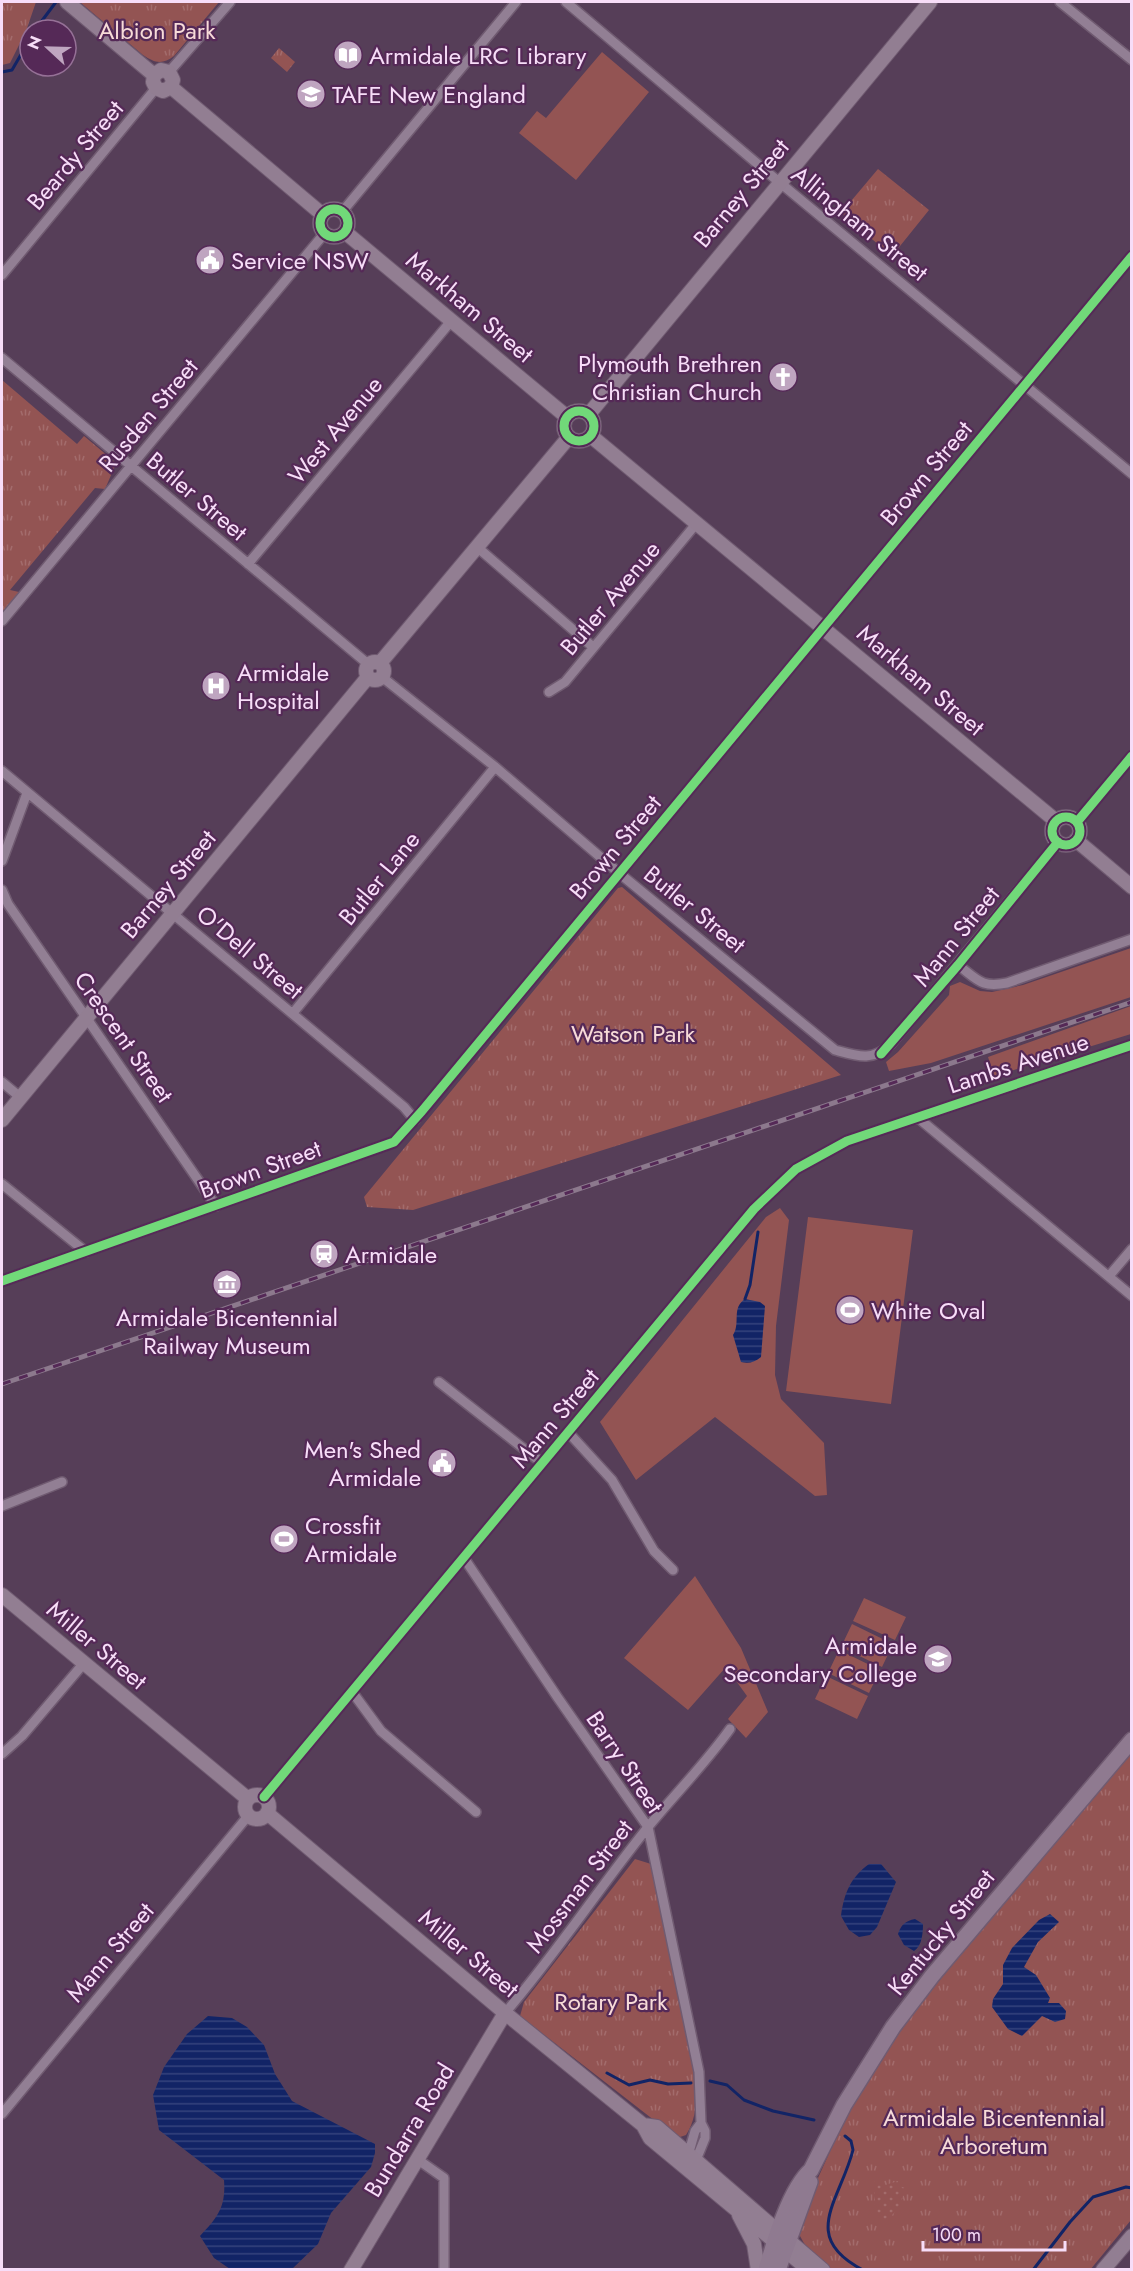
<svg xmlns="http://www.w3.org/2000/svg" width="1133" height="2271" font-family="Jost,sans-serif">
<style>
.grass{fill:#935453}
.park{fill:url(#park-tufts)}
.garden{fill:url(#garden-dots)}
.water{fill:url(#water-rules)}
.lines{fill:none;stroke-linecap:round;stroke-linejoin:round}
.stream{stroke:#122466;stroke-width:3}
.street-casing{stroke:#705b71;stroke-width:12}
.secondary-casing{stroke:#705b71;stroke-width:16}
.primary-casing{stroke:#705b71;stroke-width:18}
.street{stroke:#927f94;stroke-width:9}
.secondary{stroke:#927e92;stroke-width:14}
.primary{stroke:#8f7a90;stroke-width:15}
.rail-casing{stroke:#8c798d;stroke-width:5}
.rail{stroke:#552957;stroke-width:3;stroke-dasharray:9;stroke-linecap:butt}
.cycleway-casing{stroke:#552957;stroke-width:13}
.cycleway{stroke:#71d979;stroke-width:9}
.labels{text-anchor:middle;dominant-baseline:central;stroke-width:4.5;stroke-linejoin:round;paint-order:stroke}
.park-label{font-size:24px;fill:#f7dbd8;stroke:#552957}
.poi-label{font-size:24px;fill:#f7ddf8;stroke:#552957;text-anchor:start}
.street-label{font-size:24px;fill:#f7ddf8;stroke:#552957}
</style>
<defs>
<pattern id="park-tufts" width="24" height="20" patternUnits="userSpaceOnUse" patternTransform="scale(1.5)"><rect width="24" height="20" fill="#935453"/><path d="M3 7l-1-3M5 7V3M7 7l1-3M15 17l-1-3M17 17v-4M19 17l1-3" fill="none" stroke="#a36c6c"/></pattern>
<pattern id="garden-dots" width="8" height="8" patternUnits="userSpaceOnUse" patternTransform="scale(1.5)"><rect width="8" height="8" fill="#935453"/><path d="M2 2h.1M6 6h.1" fill="none" stroke="#a36c6c" stroke-width="1.8" stroke-linecap="round"/></pattern>
<pattern id="water-rules" width="6" height="5" patternUnits="userSpaceOnUse" patternTransform="scale(1.5)"><rect width="6" height="5" fill="#122466"/><path d="M0 2.5h6" fill="none" stroke="#35437d"/></pattern>
</defs>
<rect width="100%" height="100%" fill="#563e58"/>
<path class="grass" d="M602 52 649 92 576 180 519 133 537 111 546 118Z
M1131 948V997L931 1063 889 1071 886 1062 898 1052 949 995 950 986 960 982 980 991 992 992 1023 985Z
M1131 1006V1034L994 1076 988 1057Z
M780 1208 789 1220 776 1326 775 1375 781 1399 824 1443 827 1495 815 1496 715 1417 636 1480 600 1422 766 1217Z
M808 1217 913 1230 891 1404 786 1391Z
M695 1576 741 1648 768 1712 746 1738 728 1719 747 1696 726 1667 688 1710 624 1658Z
M864 1598 906 1617 895 1640 853 1621Z
M852 1624 893 1644 882 1667 841 1647Z
M839 1650 880 1670 869 1693 828 1673Z
M826 1676 868 1696 857 1719 815 1699Z"/>
<path class="park" d="M2 2H36L26 31 10 63 2 65Z
M82 2H219L174 56C162 65 155 63 143 55L81 3Z
M279 48 295 62 287 72 271 58Z
M878 169 929 210 892 256 841 213Z
M2 380 77 444 84 436 115 462V466L105 489 95 488 10 590 19 592 2 613Z
M622 887 841 1075 413 1210 367 1207 364 1197 618 888Z
M1131 1752V2220L1090 2270 830 2269 805 2245 800 2236 799 2226 818 2178 851 2105 902 2025Z
M635 1859 651 1864 695 2072C696 2094 699 2115 686 2135L677 2138 520 2016 524 2002Z"/>
<path class="garden" d="M878 2180V2184L882 2186 898 2181 899 2186 905 2188 900 2207 886 2221 880 2220 875 2206 874 2182Z"/>
<path class="water" d="M745 1299 760 1302 765 1306 761 1357C755 1362 749 1364 741 1362L733 1335C741 1323 731 1308 745 1299Z
M869 1864H881L896 1882 877 1927 870 1935 859 1937 849 1930 841 1916C844 1893 851 1877 869 1864Z
M1050 1914 1059 1922 1038 1942 1024 1967 1036 1975 1050 1998 1048 2003H1059L1066 2011 1065 2019 1055 2022 1042 2016 1022 2036 1008 2029 992 2007 993 1999 1003 1984V1965L1012 1948 1039 1920Z
M915 1919 923 1924C923 1933 922 1946 914 1951L904 1945 898 1934C901 1925 905 1921 915 1919Z
M208 2016 232 2018 247 2027 264 2045 275 2074 292 2101 375 2144V2153L371 2167 331 2213 318 2244 292 2269H230L214 2258 200 2236C218 2217 226 2207 224 2180L159 2130 153 2095 164 2067 187 2034Z"/>
<g class="lines">
<path class="stream" d="M35 30 56 2
M2 72 12 70 30 39
M745 1299 750 1285 758 1232
M607 2073 629 2085 650 2080 668 2084 691 2083
M710 2081 727 2085 744 2100 773 2111 814 2120
M845 2136 851 2141 853 2150C840 2201 799 2237 863 2270
M1033 2270 1070 2222 1093 2197 1126 2187 1132 2188"/>
<g class="street-casing">
<path id="street" d="M566 2 767 172 1132 474
M1060 2 1132 60
M169 72 230 2
M342 212 516 2
M2 275 156 88
M2 358 368 664
M477 547 593 647
M248 564 452 320
M2 621 324 234
M382 677 494 766 619 873 835 1050C857 1056 873 1062 891 1044L1058 842
M549 692 565 682 696 524
M2 771 404 1107 415 1120
M1077 822 1132 756
M2 861 27 793
M2 890 8 904 216 1206
M958 965C978 980 981 988 1007 983L1132 939
M293 1013 495 767
M2 1082 20 1097
M917 1117 1132 1296
M2 1184 86 1252
M1109 1276 1132 1249
M2 1281 394 1142 422 1111 1132 256
M439 1382 542 1463
M568 1432 612 1480 654 1551 673 1570
M2 1506 62 1482
M464 1558 558 1698 648 1827 699 2072 701 2123 705 2131V2138L694 2165
M353 1693 381 1731 476 1812
M2 1754 22 1736 84 1663
M264 1797 754 1209 796 1169 847 1141 1132 1045
M505 2013C556 1954 599 1888 648 1827 675 1794 705 1764 730 1729
M2 2114 248 1816
M417 2159 444 2178V2270
M687 2159 695 2131 701 2123"/>
</g>
<g class="secondary-casing">
<path id="secondary" d="M67 2 154 75
M154 75 161 70 169 72 173 80 171 87
M154 75 153 82 156 88 163 91 171 87
M171 87 323 215
M320 223a14 14 0 1 1 28 0a14 14 0 1 1-28 0Z
M345 232 567 417
M564 426a15 15 0 1 1 30 0a15 15 0 1 1-30 0Z
M589 414 930 2
M591 436 1056 821
M366 671a9 9 0 1 1 18 0a9 9 0 1 1-18 0Z
M380 663 569 437
M1052 831a14 14 0 1 1 28 0a14 14 0 1 1-28 0Z
M1076 840 1132 887
M2 1120 368 677
M2 1595 248 1799
M245 1807a12 12 0 1 1 24 0a12 12 0 1 1-24 0Z
M267 1813 505 2013 643 2125 650 2138 809 2270
M643 2125 657 2127 823 2270
M739 2215 754 2244 758 2270
M351 2270 505 2013
M1103 2270 1132 2236"/>
</g>
<g class="primary-casing">
<path id="primary" d="M766 2270C774 2242 790 2188 811 2170L844 2105 893 2027 932 1976 1132 1740
M778 2270 810 2182"/>
</g>
<use href="#street" class="street"/>
<use href="#secondary" class="secondary"/>
<use href="#primary" class="primary"/>
<g class="rail-casing">
<path id="rail" d="M2 1384 1132 1002"/>
</g>
<use href="#rail" class="rail"/>
<g class="cycleway-casing">
<path id="cycleway" d="M320 223a14 14 0 1 1 28 0a14 14 0 1 1-28 0Z
M564 426a15 15 0 1 1 30 0a15 15 0 1 1-30 0Z
M1052 831a14 14 0 1 1 28 0a14 14 0 1 1-28 0Z
M1077 822 1132 756
M881 1054 958 965 1058 842
M2 1281 394 1142 422 1111 1132 256
M264 1797 754 1209 796 1169 847 1141 1132 1045"/>
</g>
<use href="#cycleway" class="cycleway"/>
</g>
<defs>
<g id="library-disc" transform="scale(1.5)"><circle r="9.5" fill="#bfa5c0" stroke="#552957"/><path d="M-6-4Q-3-5.5-.7-3.5V5Q-3 3-6 4ZM6-4Q3-5.5 .7-3.5V5Q3 3 6 4Z" fill="#fff"/></g>
<g id="university-disc" transform="scale(1.5)"><circle r="9.5" fill="#bfa5c0" stroke="#552957"/><path d="M0-5L7-2L0 1L-7-2ZM-4 1L0 2.5L4 1V4Q0 6-4 4Z" fill="#fff"/></g>
<g id="civic-disc" transform="scale(1.5)"><circle r="9.5" fill="#bfa5c0" stroke="#552957"/><path d="M-.6-6.5H3V-4.5H.6V-3L4-1V1h2V6H-6V1h2V-1L-.6-3ZM-1.2 2.5V6h2.4V2.5Z" fill="#fff"/></g>
<g id="church-disc" transform="scale(1.5)"><circle r="9.5" fill="#bfa5c0" stroke="#552957"/><path d="M-1.2-6h2.4v3.5h3.3v2.4h-3.3V6h-2.4V-.1h-3.3v-2.4h3.3Z" fill="#fff"/></g>
<g id="hospital-disc" transform="scale(1.5)"><circle r="9.5" fill="#bfa5c0" stroke="#552957"/><path d="M-5-5h3v3.5h4V-5h3V5h-3V1.5h-4V5h-3Z" fill="#fff"/></g>
<g id="station-disc" transform="scale(1.5)"><circle r="9.5" fill="#bfa5c0" stroke="#552957"/><path d="M-3-6H3Q5-6 5-4V2Q5 4 3 4L4.5 6H3L1.5 4h-3L-3 6H-4.5L-3 4Q-5 4-5 2V-4Q-5-6-3-6ZM-3.5-4v3h7v-3ZM-3.5 1v1.5H-2V1ZM2 1v1.5H3.5V1Z" fill="#fff"/></g>
<g id="museum-disc" transform="scale(1.5)"><circle r="9.5" fill="#bfa5c0" stroke="#552957"/><path d="M0-6L6-3V-2H-6V-3ZM-5-1h2V3h-2ZM-1-1h2V3h-2ZM3-1h2V3H3ZM-6 4H6V6H-6Z" fill="#fff"/></g>
<g id="stadium-disc" transform="scale(1.5)"><circle r="9.5" fill="#bfa5c0" stroke="#552957"/><path d="M0-5a6.5 5 0 1 0 0 10a6.5 5 0 1 0 0-10ZM-3.5-1.8h7v3.6h-7Z" fill="#fff"/></g>
<g id="school-disc" transform="scale(1.5)"><circle r="9.5" fill="#bfa5c0" stroke="#552957"/><path d="M0-5L7-2L0 1L-7-2ZM-4 1L0 2.5L4 1V4Q0 6-4 4Z" fill="#fff"/></g>
</defs>
<g fill-rule="evenodd">
<use href="#library-disc" x="348" y="55"/>
<use href="#university-disc" x="311" y="94"/>
<use href="#civic-disc" x="210" y="260"/>
<use href="#church-disc" x="783" y="377"/>
<use href="#hospital-disc" x="216" y="686"/>
<use href="#station-disc" x="324" y="1254"/>
<use href="#museum-disc" x="227" y="1284"/>
<use href="#stadium-disc" x="850" y="1310"/>
<use href="#civic-disc" x="442" y="1463"/>
<use href="#stadium-disc" x="284" y="1539"/>
<use href="#school-disc" x="938" y="1659"/>
</g>
<g class="labels">
<g class="park-label">
<text x="157" y="30">Albion Park</text>
<text x="633" y="1033">Watson Park</text>
<text x="611" y="2001">Rotary Park</text>
<text x="994" y="2117">Armidale Bicentennial<tspan x="994" dy="28">Arboretum</tspan></text>
</g>
<g class="poi-label">
<text x="369" y="55">Armidale LRC Library</text>
<text x="332" y="94">TAFE New England</text>
<text x="231" y="260">Service NSW</text>
<text x="762" y="363" text-anchor="end">Plymouth Brethren<tspan x="762" dy="28">Christian Church</tspan></text>
<text x="237" y="672">Armidale<tspan x="237" dy="28">Hospital</tspan></text>
<text x="345" y="1254">Armidale</text>
<text x="871" y="1310">White Oval</text>
<text x="227" y="1317" text-anchor="middle">Armidale Bicentennial<tspan x="227" dy="28">Railway Museum</tspan></text>
<text x="421" y="1449" text-anchor="end">Men's Shed<tspan x="421" dy="28">Armidale</tspan></text>
<text x="305" y="1525">Crossfit<tspan x="305" dy="28">Armidale</tspan></text>
<text x="917" y="1645" text-anchor="end">Armidale<tspan x="917" dy="28">Secondary College</tspan></text>
</g>
<g class="street-label">
<text transform="translate(75 155) rotate(-50)">Beardy Street</text>
<text transform="translate(741 193) rotate(-50)">Barney Street</text>
<text transform="translate(860 223) rotate(39)">Allingham Street</text>
<text transform="translate(470 307) rotate(40)">Markham Street</text>
<text transform="translate(148 415) rotate(-50)">Rusden Street</text>
<text transform="translate(335 430) rotate(-50)">West Avenue</text>
<text transform="translate(926 473) rotate(-50)">Brown Street</text>
<text transform="translate(197 496) rotate(40)">Butler Street</text>
<text transform="translate(610 598) rotate(-50)">Butler Avenue</text>
<text transform="translate(921 680) rotate(40)">Markham Street</text>
<text transform="translate(615 847) rotate(-50)">Brown Street</text>
<text transform="translate(379 878) rotate(-51)">Butler Lane</text>
<text transform="translate(168 884) rotate(-50)">Barney Street</text>
<text transform="translate(695 909) rotate(39)">Butler Street</text>
<text transform="translate(956 936) rotate(-51)">Mann Street</text>
<text transform="translate(250 952) rotate(40)">O'Dell Street</text>
<text transform="translate(124 1037) rotate(55)">Crescent Street</text>
<text transform="translate(1018 1063) rotate(-18)">Lambs Avenue</text>
<text transform="translate(260 1169) rotate(-20)">Brown Street</text>
<text transform="translate(555 1418) rotate(-50)">Mann Street</text>
<text transform="translate(97 1645) rotate(40)">Miller Street</text>
<text transform="translate(625 1762) rotate(56)">Barry Street</text>
<text transform="translate(579 1886) rotate(-53)">Mossman Street</text>
<text transform="translate(941 1932) rotate(-51)">Kentucky Street</text>
<text transform="translate(110 1952) rotate(-50)">Mann Street</text>
<text transform="translate(469 1953) rotate(40)">Miller Street</text>
<text transform="translate(409 2130) rotate(-59)">Bundarra Road</text>
</g>
</g>
<rect width="1133" height="2271" fill="none" stroke="#f7ddf8" stroke-width="6"/>
<g transform="translate(48 48) rotate(292)"><circle r="28" fill="#552957" stroke="#967197" stroke-width="1.5"/>
<path d="M0-4.5L10 22L0 15L-10 22Z" fill="#bfa5c0"/>
<text y="-9" font-size="16" font-weight="bold" text-anchor="middle" fill="#f7ddf8">N</text>
</g>
<path d="M923 2241v9h142v-9" fill="none" stroke="#f7ddf8" stroke-width="3"/>
<text x="932" y="2241" font-size="18" fill="#f7ddf8" stroke="#552957" stroke-width="4.5" paint-order="stroke">100 m</text>
</svg>
